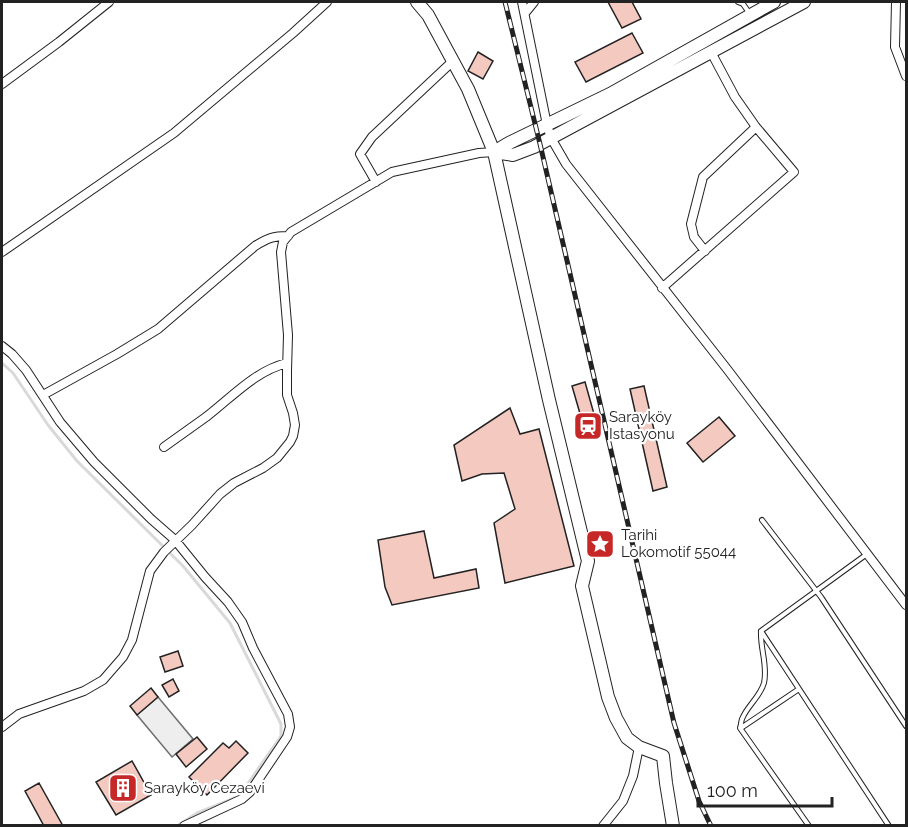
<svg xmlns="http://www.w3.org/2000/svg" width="908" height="827" font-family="Raleway,sans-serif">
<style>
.green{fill:#eee;stroke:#6f6f6f;stroke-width:1.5}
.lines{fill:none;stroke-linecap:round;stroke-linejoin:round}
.stream{stroke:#d9d9d9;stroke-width:3}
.building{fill:#f3c9c0;stroke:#222;stroke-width:1.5}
.lane-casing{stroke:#222;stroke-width:6}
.street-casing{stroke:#222;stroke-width:10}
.secondary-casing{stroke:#222;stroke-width:14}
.lane{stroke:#fff;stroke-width:4}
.street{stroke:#fff;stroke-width:8}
.secondary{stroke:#fff;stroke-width:12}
.rail-casing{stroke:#222;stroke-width:5}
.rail{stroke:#fff;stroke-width:3;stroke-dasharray:9;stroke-linecap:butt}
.labels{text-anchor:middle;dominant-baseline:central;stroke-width:4.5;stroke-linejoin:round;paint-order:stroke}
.poi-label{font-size:15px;fill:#222;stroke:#fff;text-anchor:start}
</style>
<rect width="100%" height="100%" fill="#fff"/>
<path class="green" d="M158 697 193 739 172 757 137 715Z"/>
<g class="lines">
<path class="stream" d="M2 363 13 373 48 425 77 461 183 566 230 623 281 724V736L240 795
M177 826 197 813 235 798"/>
</g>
<path class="building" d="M608 2H632L641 19 622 28Z
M632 33 643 53 586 82 575 62Z
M478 52 493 61 483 79 468 71Z
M585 382 594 414 581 417 572 386Z
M644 386 667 487 653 491 630 389Z
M510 408 520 434 539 429 574 566 505 583 494 523 515 509 504 473 482 474 462 481 454 445Z
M719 417 735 436 703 462 687 443Z
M424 531 434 578 476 569 479 588 392 605 385 587 378 540Z
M178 651 183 666 165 672 160 657Z
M173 679 179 691 169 697 162 685Z
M151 688 158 697 137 715 130 706Z
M197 737 207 749 186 767 176 754Z
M236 741 248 753 207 795 189 777 223 743 229 748Z
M132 761 151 795 116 815 96 782Z
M39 783 63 826H44L25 791Z"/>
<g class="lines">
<g class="lane-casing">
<path id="lane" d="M738 2 743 4 750 14
M762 520 821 597 906 726
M761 631 889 826
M761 631C760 649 768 665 764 683 760 697 747 706 742 719 741 722 741 725 740 728L809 826
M761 631 867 554
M741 728 799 689"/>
</g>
<g class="street-casing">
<path id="street" d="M522 2 547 125 551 138 566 164 727 369 906 605
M896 2 895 47 906 76
M525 13 534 2
M2 84 59 42 109 2
M376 182 360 154 372 137 453 61
M705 251 694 237 691 224 703 177 756 127
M2 252 174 133 293 33 327 2
M662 288 794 172 756 127 735 97 711 52
M2 346 12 354 26 370 60 422 94 462 151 519 175 540 205 577 228 602 242 622 253 648 288 714 290 727 287 737 250 792 242 799 184 826
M43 395 117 354 158 329 255 246C268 238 273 236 288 236
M164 447C178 437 192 427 206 417 232 397 255 371 287 363
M2 727 19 714 84 691 103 680 123 657 132 640 150 571 164 552 192 525 220 494 234 483 263 468 277 458 290 442 293 436 295 425 293 413 287 395V371L288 335 281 252 283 242 291 232 392 172 479 153 494 152
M603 826 623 801 633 776 639 747"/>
</g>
<g class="secondary-casing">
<path id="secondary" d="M417 2 428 15 468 89 494 152 549 400 588 561 582 586 608 697 616 718 627 738 639 747 663 756 666 783 673 826
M494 152 513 155 534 147 804 2
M494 152 509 143 610 94 774 2"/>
</g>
<use href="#lane" class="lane"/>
<use href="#street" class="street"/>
<use href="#secondary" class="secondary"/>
<g class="rail-casing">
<path id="rail" d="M505 2 540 144 674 723 699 801 711 826"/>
</g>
<use href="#rail" class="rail"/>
</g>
<defs>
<g id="station-square" transform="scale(1.5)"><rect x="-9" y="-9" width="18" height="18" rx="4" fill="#c62828" stroke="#fff"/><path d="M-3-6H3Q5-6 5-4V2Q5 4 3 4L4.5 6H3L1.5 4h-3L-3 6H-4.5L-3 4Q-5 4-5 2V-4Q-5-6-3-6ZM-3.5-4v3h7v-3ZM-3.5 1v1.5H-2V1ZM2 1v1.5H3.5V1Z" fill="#fff"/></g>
<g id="sight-square" transform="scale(1.5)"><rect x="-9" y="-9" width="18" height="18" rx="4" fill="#c62828" stroke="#fff"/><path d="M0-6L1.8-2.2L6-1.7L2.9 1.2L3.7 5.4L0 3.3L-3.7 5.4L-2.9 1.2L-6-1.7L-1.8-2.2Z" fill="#fff"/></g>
<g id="building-square" transform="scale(1.5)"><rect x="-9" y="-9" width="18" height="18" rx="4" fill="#c62828" stroke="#fff"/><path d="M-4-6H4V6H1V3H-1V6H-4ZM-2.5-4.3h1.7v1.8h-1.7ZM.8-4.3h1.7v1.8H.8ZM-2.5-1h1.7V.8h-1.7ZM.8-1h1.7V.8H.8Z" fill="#fff"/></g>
</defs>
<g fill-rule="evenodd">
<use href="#station-square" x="588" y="426"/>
<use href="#sight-square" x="600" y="544"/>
<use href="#building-square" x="123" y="788"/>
</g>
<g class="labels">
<g class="poi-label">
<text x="609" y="417">Sarayköy<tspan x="609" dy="17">Istasyonu</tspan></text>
<text x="621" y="535">Tarihi<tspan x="621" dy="17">Lokomotif 55044</tspan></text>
<text x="144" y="788">Sarayköy Cezaevi</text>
</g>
</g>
<rect width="908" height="827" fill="none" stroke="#222222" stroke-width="6"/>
<path d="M698 797v9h134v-9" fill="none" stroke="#222222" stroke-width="3"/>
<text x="707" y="797" font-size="18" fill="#222222" stroke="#ffffff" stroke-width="4.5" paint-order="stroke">100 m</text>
</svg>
